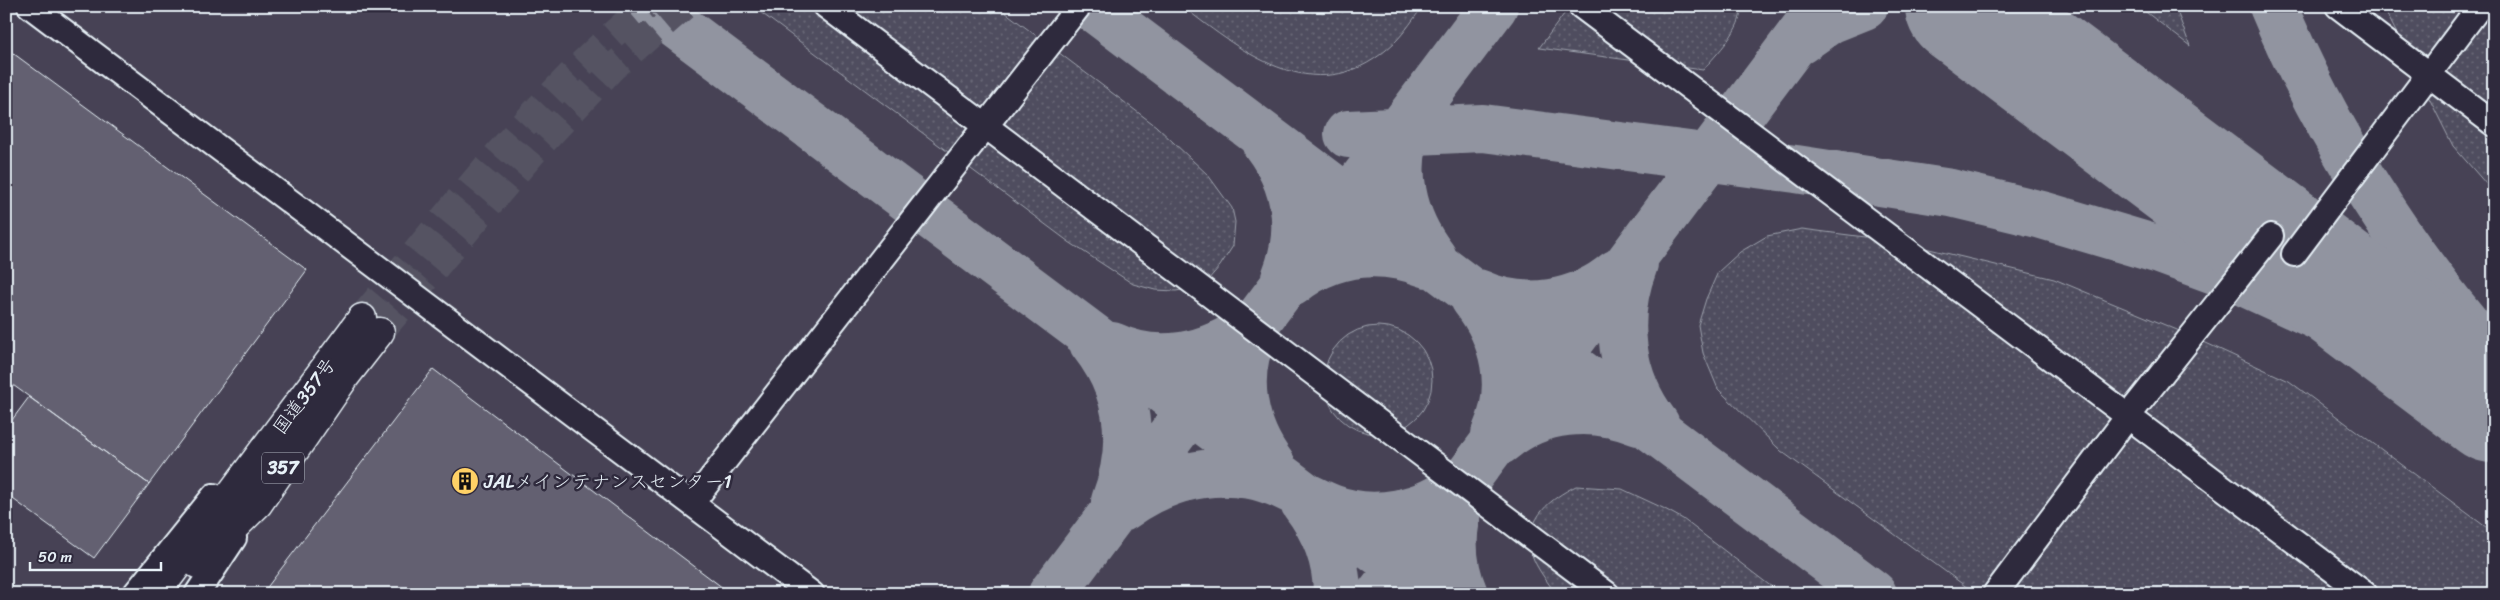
<svg xmlns="http://www.w3.org/2000/svg" width="2500" height="600" font-family="Sriracha,'Klee One',sans-serif">
<style>
.built{fill:#464354}
.grass{fill:url(#grass-dots);stroke:#9ca0ac}
.lines{fill:none;stroke-linecap:round;stroke-linejoin:round}
.taxiway{stroke:#9194a0;stroke-width:48}
.runway{stroke:#9194a0;stroke-width:118}
.building{fill:#636171;stroke:#e8f1f8}
.highway-tunnel{stroke:#545262;stroke-width:28;stroke-dasharray:28 14;stroke-linecap:butt}
.minor-casing{stroke:#e8f1f8;stroke-width:28}
.highway-casing{stroke:#e8f1f8;stroke-width:31}
.minor{stroke:#2f2a3d;stroke-width:24}
.highway{stroke:#2f2a3d;stroke-width:28}
.labels{text-anchor:middle;dominant-baseline:central;stroke-width:5;stroke-linejoin:round;paint-order:stroke}
.shield{fill:#2f2a3d;stroke:#b0b5c0;stroke-width:1}
.shield-label{font-size:18px;font-weight:bold;fill:#e8f1f8}
.street-label{font-size:19px;fill:#e8f1f8;stroke:#2f2a3d}
.poi-label{font-size:19px;fill:#e8f1f8;stroke:#2f2a3d;text-anchor:start}
</style>
<defs>
<pattern id="grass-dots" width="8" height="8" patternUnits="userSpaceOnUse" patternTransform="scale(1.25)"><rect width="8" height="8" fill="#504e5f"/><path d="M2 2h.1M6 6h.1" fill="none" stroke="#696877" stroke-width="1.8" stroke-linecap="round"/></pattern>
</defs>
<rect width="100%" height="100%" fill="#3a3648"/>
<filter id="ink" filterUnits="userSpaceOnUse"><feTurbulence type="fractalNoise" baseFrequency=".02" numOctaves="2"/><feDisplacementMap in="SourceGraphic" scale="10" xChannelSelector="R" yChannelSelector="G"/><feConvolveMatrix kernelMatrix="1 2 1 2 8 2 1 2 1" color-interpolation-filters="sRGB"/></filter>
<g filter="url(#ink)">
<path class="built" d="M6 6H2494V594H6Z"/>
<path class="grass" d="M752 6H997L1156 126 1208 175 1232 208 1235 222 1233 246 1220 266 1207 281 1193 288 1176 291 1155 290 1133 284 1069 242Z
M1182 6H1423C1414 18 1405 32 1395 42 1321 114 1245 55 1182 6Z
M1570 6H1741C1743 29 1717 53 1703 70L1539 48Z
M2138 6H2175L2190 46Z
M2383 6H2494V193L2453 146Z
M1802 229 1896 241 2054 279 2182 332 2289 381 2494 533V594H1976L1781 451 1718 389 1703 353 1698 325 1706 299 1718 272 1740 252 1767 236Z
M1324 380a54 54 0 1 1 108 0a54 54 0 1 1-108 0Z
M1576 486 1622 489 1663 508 1683 519 1781 594H1556C1548 582 1533 565 1531 550 1527 517 1550 499 1576 486Z"/>
<g class="lines">
<path class="taxiway" d="M651 6 1436 594
M1091 6 1873 594
M1953 6 1975 15
M2273 6C2326 133 2403 254 2494 357
M1799 41 1829 20 1864 6
M1412 120C1389 166 1403 220 1433 258
M1348 134 1483 128 1796 169 1951 193 2042 215 2160 250 2228 275 2396 352 2494 406
M1265 142C1296 183 1304 230 1285 278
M1634 264C1613 319 1620 378 1656 425
M1291 283C1332 250 1380 246 1428 264
M1478 293C1523 314 1580 305 1617 273
M1474 298C1505 337 1516 388 1495 434
M1254 332C1233 377 1243 428 1272 466
M1093 343C1130 390 1136 445 1115 501
M1112 346C1158 368 1210 356 1249 327
M1500 441C1540 407 1592 404 1639 422
M1304 502C1324 528 1337 560 1337 594
M1122 508C1160 480 1204 467 1251 475 1280 480 1304 498 1331 508 1373 524 1426 514 1459 484
M1381 593 1822 6
M1052 594 1494 6
M1464 594C1449 559 1451 523 1465 488"/>
<path class="runway" d="M1964 6 2494 404"/>
</g>
<path class="building" d="M6 48 307 270 149 484 6 380Z
M433 369 731 594H262Z
M29 397 149 484 94 558 6 494V428Z"/>
<g class="lines">
<path class="highway-tunnel" d="M362 318C452 210 537 96 646 6
M380 332 535 150 612 68 684 6"/>
<g class="minor-casing">
<path id="minor" d="M30 6 812 594
M826 6 1607 594
M1581 6 2365 594
M2338 6 2494 124
M2294 254 2480 6
M692 503 1079 6
M135 594 214 496
M197 594 234 538
M1995 594 2129 415 2271 236"/>
</g>
<g class="highway-casing">
<path id="highway" d="M197 564 258 504 345 377 380 332
M156 594 362 318"/>
</g>
<use href="#minor" class="minor"/>
<use href="#highway" class="highway"/>
</g>
</g>
<defs>
<g id="building-disc" transform="scale(1.4375)"><circle r="9.5" fill="#ffd166" stroke="#2f2a3d"/><path d="M-4-6H4V6H1V3H-1V6H-4ZM-2.5-4.3h1.7v1.8h-1.7ZM.8-4.3h1.7v1.8H.8ZM-2.5-1h1.7V.8h-1.7ZM.8-1h1.7V.8H.8Z" fill="#111"/></g>
</defs>
<g fill-rule="evenodd">
<use href="#building-disc" x="465" y="481"/>
</g>
<g class="labels">
<rect class="shield" x="262" y="452.5" width="42" height="31" rx="4"/>
<g class="shield-label">
<text x="283" y="468">357</text>
</g>
<g class="street-label">
<text transform="translate(304 396) rotate(-53)">国道357号</text>
</g>
<g class="poi-label">
<text x="484" y="481">JALメインテナンスセンター1</text>
</g>
</g>
<rect width="2500" height="600" fill="none" stroke="#2f2a3d" stroke-width="25"/>
<rect x="12" y="12" width="2475" height="575" fill="none" stroke="#e8f1f8" stroke-width="2" filter="url(#ink)"/>
<path d="M30 562v8h131v-8" fill="none" stroke="#e8f1f8" stroke-width="2.5"/>
<text x="38" y="562" font-size="15" fill="#e8f1f8" stroke="#2f2a3d" stroke-width="4" paint-order="stroke">50 m</text>
</svg>
